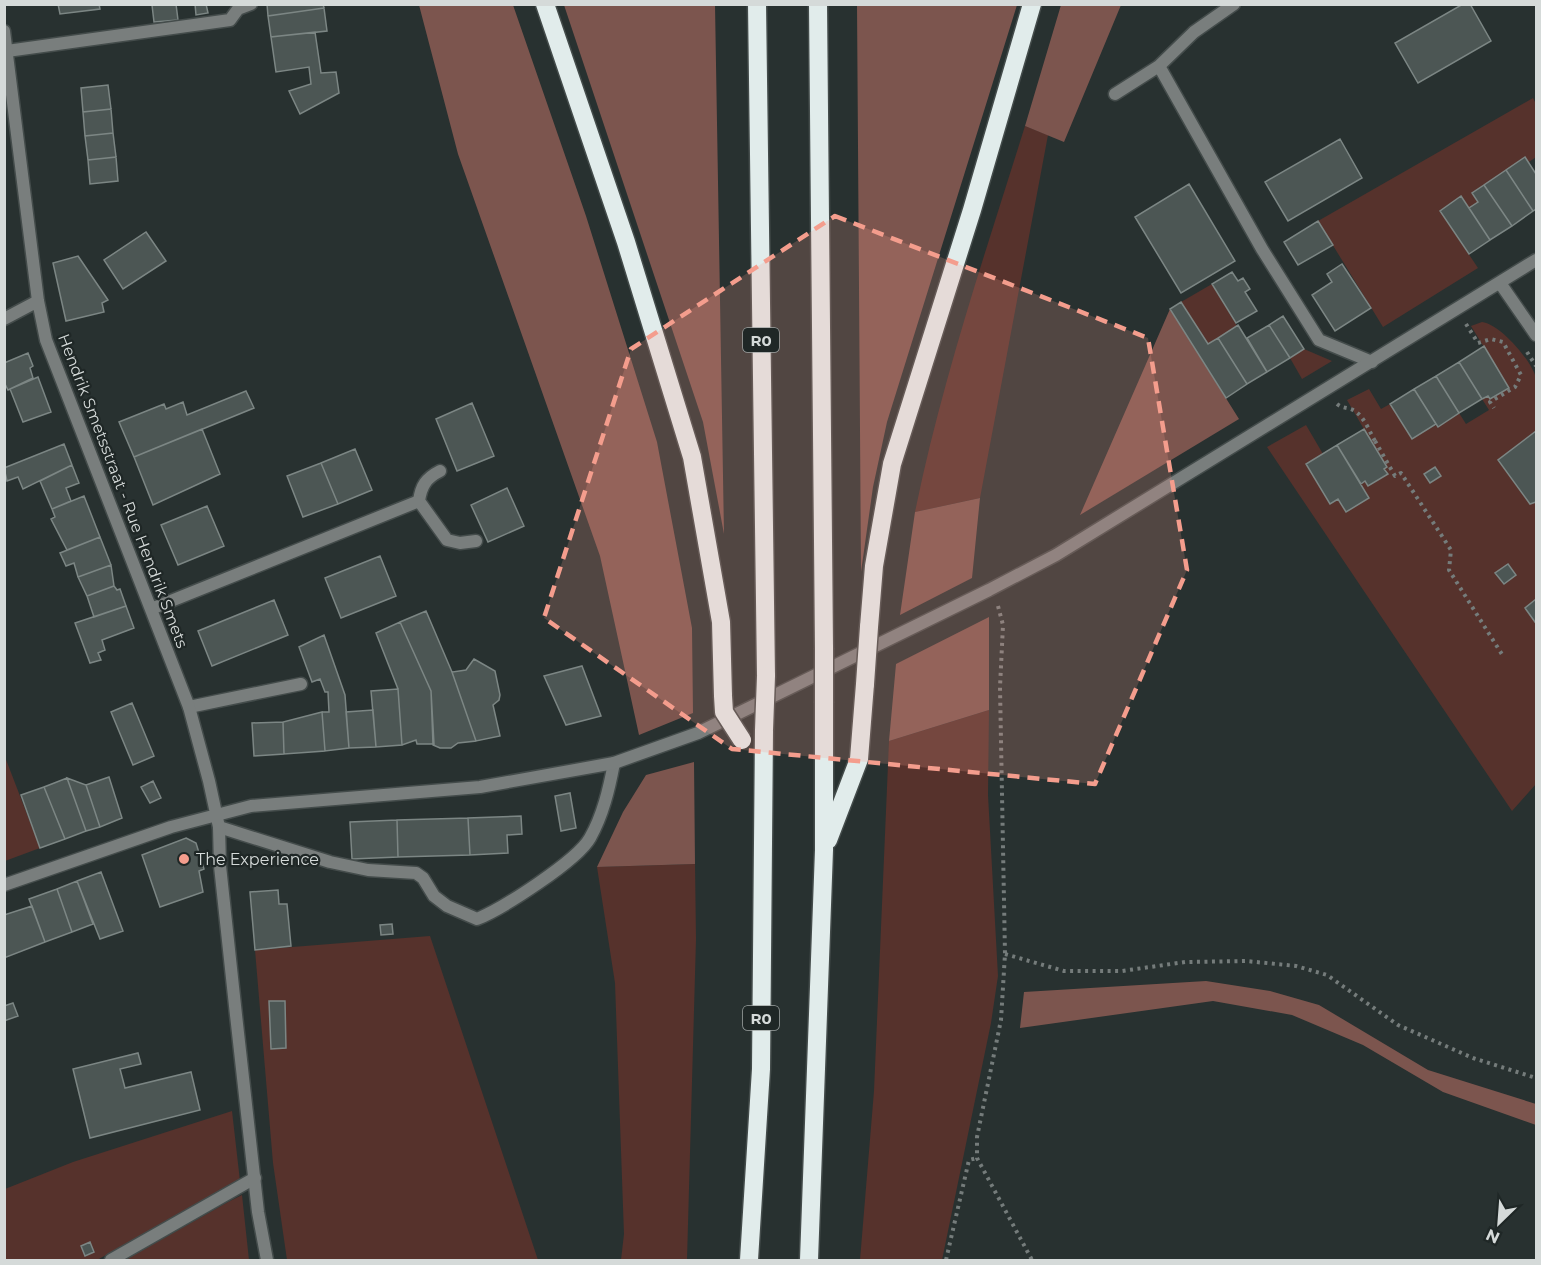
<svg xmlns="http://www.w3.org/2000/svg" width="1541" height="1265" font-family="Montserrat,sans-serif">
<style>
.green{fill:#56322c}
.forest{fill:#7c554e}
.building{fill:#4c5654;stroke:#7c8684;stroke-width:1.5}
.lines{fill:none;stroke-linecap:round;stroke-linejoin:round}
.service-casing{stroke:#444c4b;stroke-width:15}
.minor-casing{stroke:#444c4b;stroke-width:15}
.motorway-casing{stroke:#444c4b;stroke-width:21}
.path{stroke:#757c7b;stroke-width:4;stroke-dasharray:3 4.5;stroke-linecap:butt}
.service{stroke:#797e7d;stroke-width:12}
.minor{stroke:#797e7d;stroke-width:12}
.motorway{stroke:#e1eceb;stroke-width:18}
.motorway-bridge-casing{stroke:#444c4b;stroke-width:21;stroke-linecap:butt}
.motorway-bridge{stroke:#e1eceb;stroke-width:18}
.marked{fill:#f49d8d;fill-opacity:0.2;stroke:#f49d8d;stroke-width:4.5;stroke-dasharray:12 8;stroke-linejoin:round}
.poi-dot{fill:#f49d8d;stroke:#1f2726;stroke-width:2}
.labels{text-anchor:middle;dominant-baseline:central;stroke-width:4.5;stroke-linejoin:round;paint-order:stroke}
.shield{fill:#1f2726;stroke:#9ea4a3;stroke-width:1.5}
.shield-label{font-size:15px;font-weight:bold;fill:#d5dad9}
.street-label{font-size:16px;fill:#d5dad9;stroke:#1f2726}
.poi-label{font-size:16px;fill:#d5dad9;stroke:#1f2726;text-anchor:start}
</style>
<rect width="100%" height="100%" fill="#283130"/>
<path class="green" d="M1533 98 1536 104V157L1529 162 1525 158 1472 193 1478 202 1469 208 1461 196 1440 211 1478 268 1383 327 1318 221Z
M1025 126 1048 135 980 498 915 512C942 380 985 254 1025 126Z
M1212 284 1237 326 1208 344 1181 302Z
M1482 322C1500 324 1532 361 1536 378 1540 394 1536 415 1536 431L1498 460 1530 503 1536 502V599L1525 608 1536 621V784L1512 811 1267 447 1306 425 1323 454 1306 464 1330 504 1338 499 1346 512 1369 498 1361 484 1365 481 1369 486 1387 474 1384 469 1386 467 1347 400 1369 389 1381 409 1390 404 1412 438 1459 413 1466 424 1489 410 1482 399 1488 396 1491 399 1509 388 1471 326Z
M1304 349 1332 361 1302 379 1290 358Z
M989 710 988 795 998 976 991 1023 942 1260H860L874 1091 889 741Z
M5 757 40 848 5 861H4Z
M695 864 696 939 687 1260H621L624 1234 615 983 597 867Z
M430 936 538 1260H287L273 1163 255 950Z
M232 1111 240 1181 97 1260H5V1189L73 1162Z
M242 1195 249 1260H125L228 1202Z"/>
<path class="forest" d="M419 5H513L586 216 657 442 692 628 693 713 639 735 600 556 458 154Z
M564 5H715L724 534 703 422Z
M857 5H1017L887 422 873 487 861 572Z
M1061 5H1121L1064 142 1025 126Z
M1170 309 1239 419 1080 515Z
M980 498 972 578 900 615 915 512Z
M989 617V710L889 741 896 664Z
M694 762 695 864 597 867 623 812 646 775Z
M1206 981 1270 991 1319 1005 1428 1070 1536 1104V1125L1443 1092 1363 1045 1292 1015 1213 1001 1020 1028 1024 992Z"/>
<path class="building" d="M58 4H99L100 9 60 14Z
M176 4 178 20 154 22 152 5Z
M195 4H206L208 13 196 15Z
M267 4H323L324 8 268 16Z
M1463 4H1470L1491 41 1418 83 1395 43Z
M324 8 327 31 271 37 268 16Z
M315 32 321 73 336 72 339 93 300 114 289 91 311 84 309 67 276 72 271 37Z
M108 85 111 109 83 112 81 88Z
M111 109 113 133 85 136 83 112Z
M113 133 116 157 88 160 85 136Z
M1340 139 1362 178 1288 221 1265 182Z
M116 157 118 181 90 184 88 160Z
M1525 157 1536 174V209L1533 211 1506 170Z
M1506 170 1533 211 1512 226 1484 185Z
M1189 184 1235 261 1181 293 1135 217Z
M1484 185 1512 226 1490 240 1469 208 1478 202 1472 193Z
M1461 196 1490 240 1469 254 1440 211Z
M1318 221 1333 245 1298 265 1284 242Z
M146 232 166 261 123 289 104 260Z
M78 256 108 300 102 303 104 312 66 321 53 263Z
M1342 264 1371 308 1335 331 1312 295 1332 282 1327 274Z
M1232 272 1238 281 1243 278 1250 289 1245 292 1257 311 1236 323 1212 284Z
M1181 302 1208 344 1218 338 1247 384 1226 398 1170 309Z
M1283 316 1304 349 1290 358 1269 325Z
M1238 325 1267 372 1247 384 1218 338Z
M1269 325 1290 358 1267 372 1247 338Z
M1484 346 1509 388 1490 399 1488 396 1482 399 1459 362Z
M28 353 33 366 30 368 33 378 8 390 4 382V363Z
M1459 362 1482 399 1459 413 1436 376Z
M1436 376 1459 413 1438 427 1414 389Z
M38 377 51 412 23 422 10 389Z
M1414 389 1436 424 1412 439 1390 404Z
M246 391 254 408 134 457 119 422 164 404 166 409 183 402 187 415Z
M472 403 494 456 457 471 436 419Z
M202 429 220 474 153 505 134 457Z
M1364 429 1387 467 1384 469 1388 474 1368 486 1365 481 1361 484 1337 445Z
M1536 431V502L1530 504 1498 460Z
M64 444 72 465 23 489 18 477 7 481 4 468Z
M1337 445 1369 498 1346 512 1338 499 1330 504 1306 464Z
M355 449 372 490 338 504 321 463Z
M321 463 338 504 303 517 287 476Z
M72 465 79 483 66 488 71 501 52 509 40 481Z
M1435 467 1441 476 1430 483 1424 474Z
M507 488 524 526 488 542 471 505Z
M84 496 100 537 67 550 51 519 55 517 52 509Z
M207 506 224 546 178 565 161 525Z
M100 537 111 565 78 577 74 563 66 566 60 553Z
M380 556 396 596 341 618 325 578Z
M1508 564 1516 575 1504 584 1495 573Z
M111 565 114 586 87 596 78 577Z
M114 586 117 590 120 589 126 606 94 617 87 596Z
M1536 599V621L1535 622 1525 608Z
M274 600 288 635 212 666 198 631Z
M126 606 134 628 102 640 105 650 98 653 101 660 90 663 75 623Z
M426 611 452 672 476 741 458 743 451 748H440L433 745 431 691 400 622Z
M400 622 431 691 434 744H417L416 740 402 745 398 689 376 633Z
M324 635 345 695 349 748 325 751 322 712H329L328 692H325L320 679 312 682 299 647Z
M474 659 495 671 500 695 499 700 493 705 500 736 476 741 452 672 466 670Z
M582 666 601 716 566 725 544 676Z
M398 689 402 745 376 747 371 691Z
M132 703 154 756 133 765 111 712Z
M373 710 376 747 349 748 346 712Z
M322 712 325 751 284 754 283 722Z
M283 722 284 754 254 756 252 723Z
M109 777 122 818 100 827 86 785Z
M67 778 86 831 65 839 44 787Z
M67 778 86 785 100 827 86 831Z
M153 781 161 798 150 803 141 787Z
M44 787 65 839 40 848 21 795Z
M570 793 576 828 561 831 555 796Z
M521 816 522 834 507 835 508 853 470 855 468 818Z
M468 818 470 855 398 857 397 820Z
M397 820 398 857 352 859 350 822Z
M186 838 196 843 204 869 199 871 203 892 160 907 142 855Z
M101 872 123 931 100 939 77 881Z
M77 881 93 924 72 932 57 889Z
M57 889 72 932 45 942 29 899Z
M278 890 279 904H287L291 946 255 950 250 892Z
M32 906 45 942 4 958V915Z
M392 924 393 934 381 935 380 925Z
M269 1001H285L286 1048 271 1049Z
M13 1003 18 1016 4 1021V1006Z
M138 1053 141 1064 120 1069 125 1088 191 1072 200 1110 90 1138 73 1069Z
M90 1242 94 1252 85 1256 81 1246Z"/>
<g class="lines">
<g class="service-casing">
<path id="service" d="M1234 4 1194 32 1159 66 1262 249 1319 340 1372 362
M7 51 230 20 238 9 251 4
M1115 94 1159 66
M440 471C426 478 421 486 419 501L447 540 460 543 476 541
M189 707 301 684
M219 827 330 862 368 870 416 873 423 878 434 896 447 906 477 919C502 909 577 861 590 838 603 815 609 789 614 763
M111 1260 255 1178"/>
</g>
<g class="minor-casing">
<path id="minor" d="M4 31 38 301 46 340 189 707 209 781 219 827 220 866 236 1015 258 1212 267 1260
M1500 283 1536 335
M4 319 38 301
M151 609 419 501
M4 885 171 827 251 806 480 787 614 763 698 733 989 590 1056 555 1536 260"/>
</g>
<g class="motorway-casing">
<path id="motorway" d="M545 4 626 242 692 457 721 622 723 696
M757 4 766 676
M818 4 824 648
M869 627 874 566 892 464 972 210 1032 4
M828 840 859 759 865 684
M749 1260 761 1069 764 730
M809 1260 824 850V703"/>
</g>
<path class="path" d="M1466 324 1478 343 1491 339 1503 342 1521 375 1515 387 1490 402 1494 408
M1527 352 1536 366
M1337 404C1343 409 1349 407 1355 411 1365 418 1369 431 1375 441L1372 442
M1375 441 1395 476 1401 473 1451 550 1449 570 1503 656
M998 606 1003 625 1000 687 1005 954 1001 1020 977 1137V1158L1032 1260
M1005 954 1064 971H1122L1185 962 1246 961 1296 966 1327 975 1398 1025 1473 1058 1536 1078
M946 1260 969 1160 977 1158"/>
<use href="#service" class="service"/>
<use href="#minor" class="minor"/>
<use href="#motorway" class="motorway"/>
<g class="motorway-bridge-casing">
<path id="motorway-bridge" d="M824 648V703
M865 684 869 627
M723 696 724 712 742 740
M764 730 766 676"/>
</g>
<use href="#motorway-bridge" class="motorway-bridge"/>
</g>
<path class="marked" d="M835 216 1148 338 1187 570 1095 784 732 749 544 618 631 349Z"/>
<circle class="poi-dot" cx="184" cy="859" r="6"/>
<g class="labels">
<g class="shield">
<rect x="743" y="328" width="36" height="24" rx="4.5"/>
<rect x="743" y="1006" width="36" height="24" rx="4.5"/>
</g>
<g class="shield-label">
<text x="761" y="340">R0</text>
<text x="761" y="1018">R0</text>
</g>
<g class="street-label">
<text transform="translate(123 491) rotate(69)">Hendrik Smetsstraat - Rue Hendrik Smets</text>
</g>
<g class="poi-label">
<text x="196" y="859">The Experience</text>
</g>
</g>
<rect width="1541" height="1265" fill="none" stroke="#d5dad9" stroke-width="12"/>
<g transform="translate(1499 1223) rotate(205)" stroke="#1f2726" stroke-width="4.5" paint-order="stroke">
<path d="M0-4.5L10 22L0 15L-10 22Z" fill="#d5dad9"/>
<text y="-9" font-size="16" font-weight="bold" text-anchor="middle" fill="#d5dad9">N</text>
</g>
</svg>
